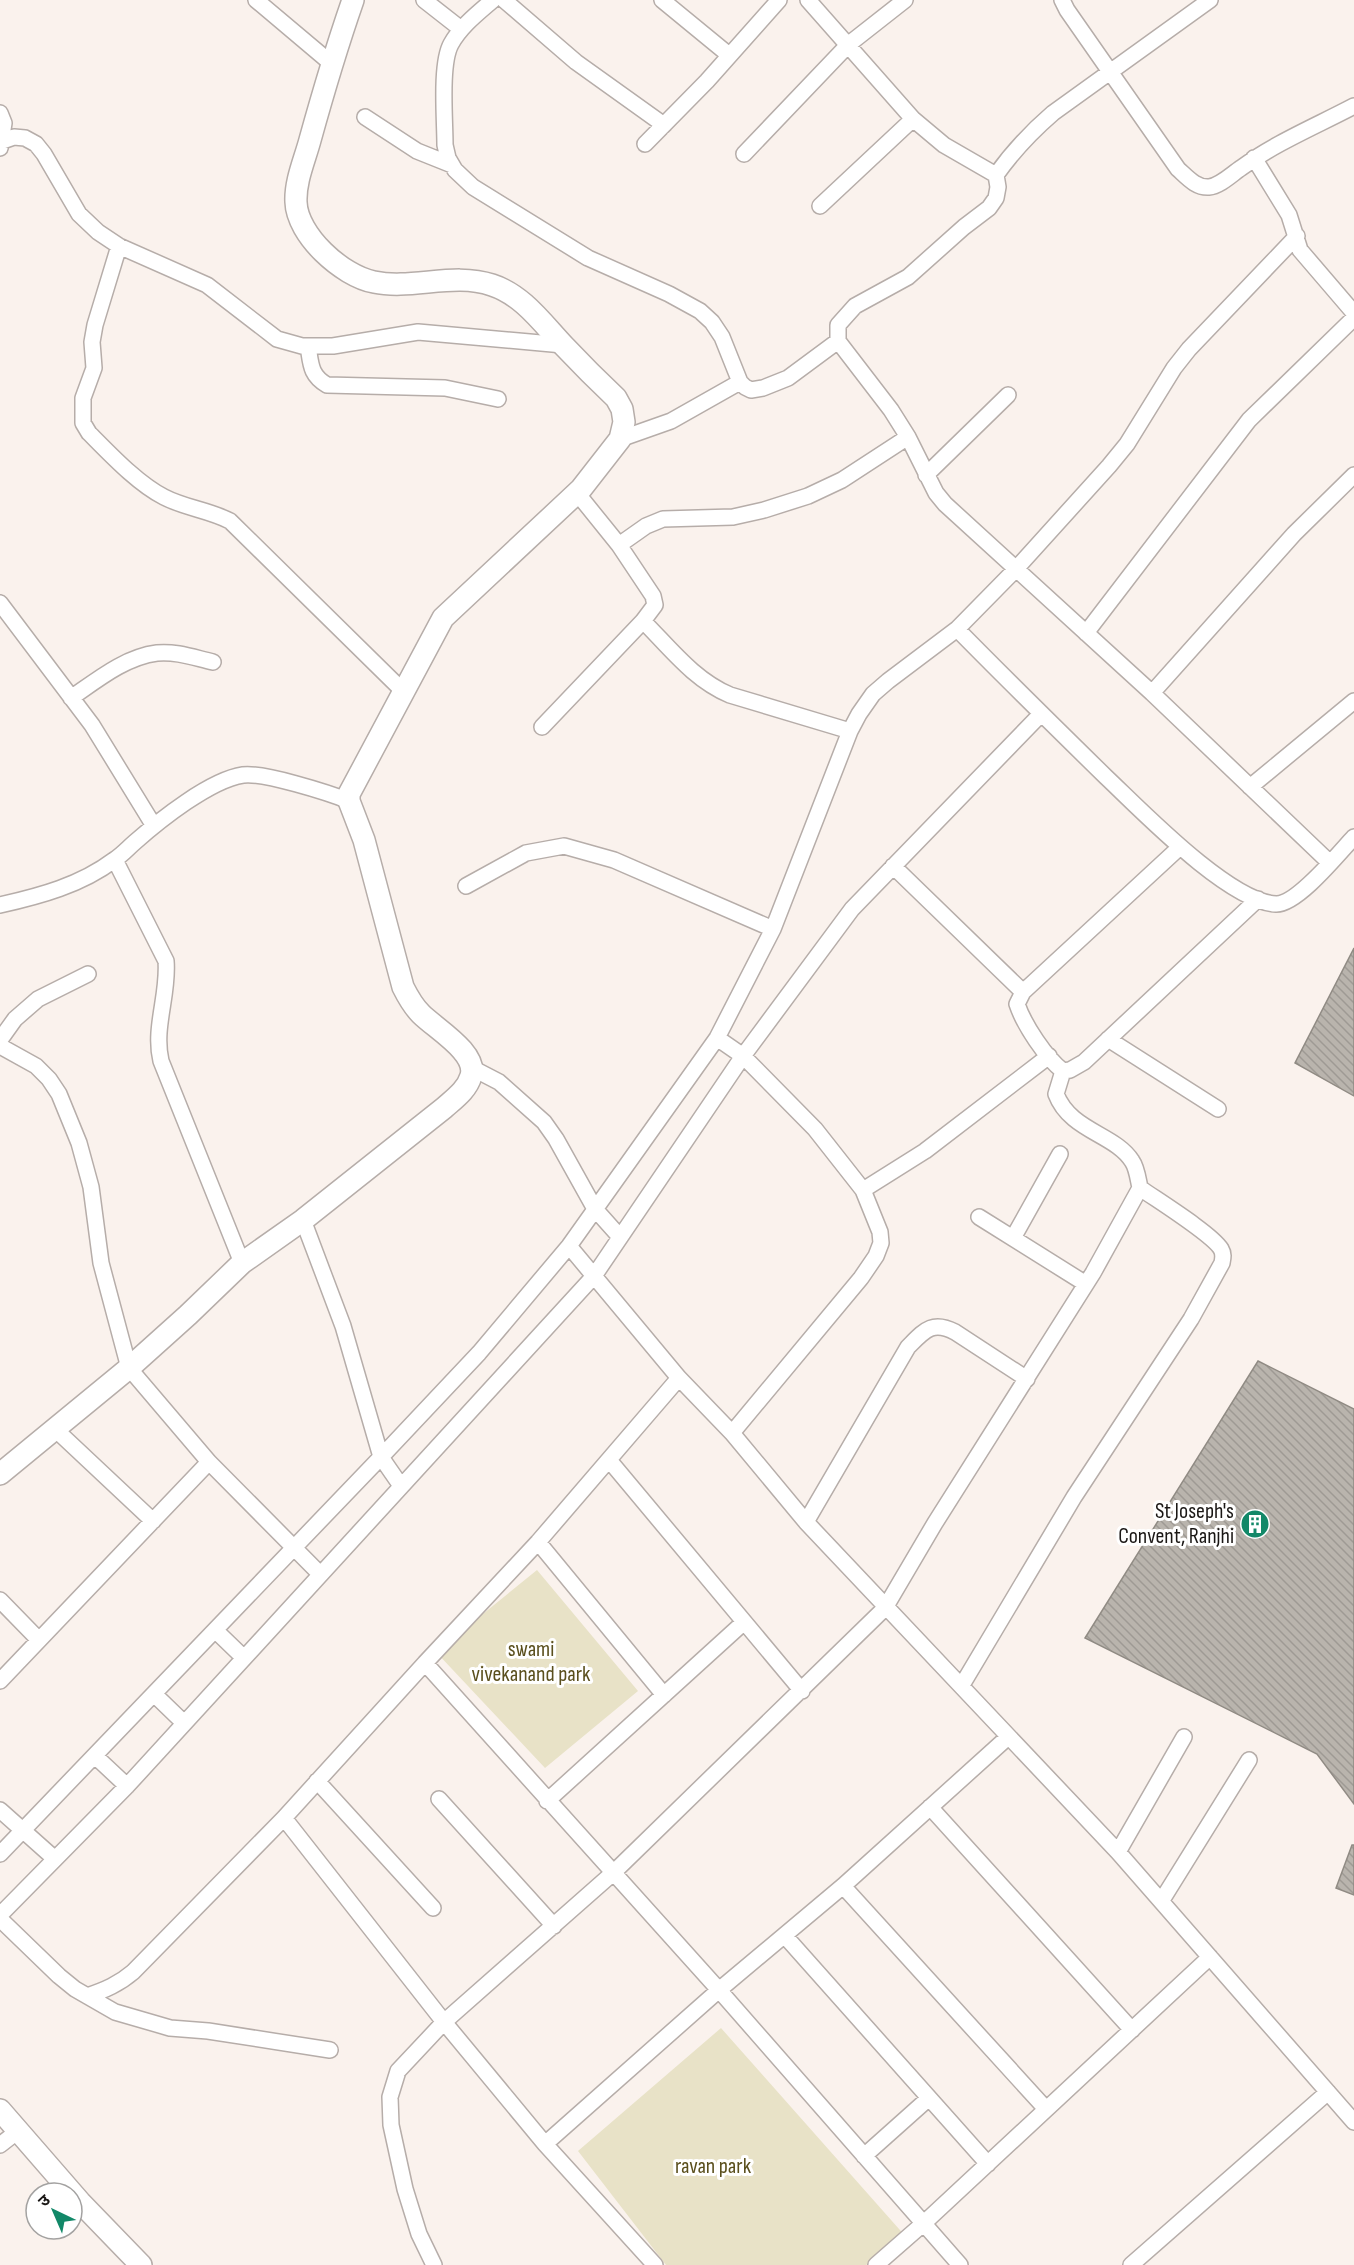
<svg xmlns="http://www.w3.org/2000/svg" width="1354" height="2265" font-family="'Sofia Sans Condensed','Noto Sans Devanagari',sans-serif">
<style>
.green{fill:#e8e2c7}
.building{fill:url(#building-back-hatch);stroke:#908b84;stroke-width:1.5}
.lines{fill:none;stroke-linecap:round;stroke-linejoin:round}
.street-casing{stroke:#b6ada9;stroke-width:18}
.secondary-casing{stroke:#b6ada9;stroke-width:24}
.street{stroke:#fff;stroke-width:15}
.secondary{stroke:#fff;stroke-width:21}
.labels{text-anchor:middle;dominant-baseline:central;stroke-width:6;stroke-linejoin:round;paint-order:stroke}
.poi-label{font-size:22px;fill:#1a1715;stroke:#fff;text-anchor:end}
.park-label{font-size:22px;fill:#5a4f1d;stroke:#fff}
</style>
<defs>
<pattern id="building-back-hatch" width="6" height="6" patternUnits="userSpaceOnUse" patternTransform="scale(1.5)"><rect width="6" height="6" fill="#b9b4ad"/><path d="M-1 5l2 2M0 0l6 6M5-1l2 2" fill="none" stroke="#9e9a94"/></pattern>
</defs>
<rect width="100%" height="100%" fill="#faf2ed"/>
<path class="green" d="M537 1570 638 1691 545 1768 436 1652Z
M721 2028 907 2238 866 2265H666L578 2151Z"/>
<path class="building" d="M1354 948V1096L1295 1063Z
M1258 1361 1354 1409V1804L1317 1754 1085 1638Z
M1352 1845H1354V1895L1336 1888Z"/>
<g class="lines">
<g class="street-casing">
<path id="street" d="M256 0 332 64
M424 0 461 29
M493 0C478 13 461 26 451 44 440 64 445 120 445 145L448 158 455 170 473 187 588 258 669 294 700 311 712 322 722 337 740 382 745 387 751 390 763 388 788 378 838 341
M504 0 576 62 664 125
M662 0 729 55
M808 0 913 119 944 145 996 175
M1062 0 1067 10 1178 169C1187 177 1196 188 1209 187 1220 186 1232 174 1241 168 1275 143 1316 126 1354 106
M1210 0 1053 113C1031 132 1013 151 996 175L998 187 996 198 989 208 964 227 908 277 855 306 838 325V341L891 410 908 437 936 493 945 504 1152 693 1330 863
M0 113 4 123 0 148
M365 117 417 151 452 165
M0 142 14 137 25 138 36 144 44 154 79 214 98 232 119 246 207 285 277 339 302 346H333L418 332 563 345
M645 144 707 81 779 0
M744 154 849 44 905 0
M1254 158 1289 215 1300 250 1354 313
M820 206 913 119
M119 246 95 325 92 342 94 368 83 398V423L89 433C110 454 138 484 164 497 185 508 209 510 230 521L404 692
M308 346C311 364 310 375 327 385L445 388 498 399
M620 439 671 421 740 382
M926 475 1008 395
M619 545 646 526 663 519 733 517 764 510 808 496 842 480 908 437
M0 603 92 725 154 826
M643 621C670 648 694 680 730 695L850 731
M957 629C1006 679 1056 728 1106 777 1140 809 1229 902 1276 904 1297 905 1339 853 1354 837
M1086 633 1249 420 1354 318
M1152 693 1294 534 1354 475
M71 698C97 680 125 657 157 653 176 651 195 658 213 662
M542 727 643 621 655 605 653 596 619 545 577 493
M1250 787 1354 701
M115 860 166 961C169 994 153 1028 161 1061L242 1263
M893 866 1023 992
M466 886 526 853 564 846 614 860 773 929
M0 905C40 896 81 885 114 860 122 855 128 848 135 842 160 820 210 780 243 775 263 772 329 793 349 801
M717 1038 743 1056 815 1129 863 1190 880 1232 881 1243 876 1256 861 1278 732 1433
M1108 1039 1218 1109
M0 1040 15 1019 38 999 88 974
M0 1046 36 1066 49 1079 59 1094 79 1143 91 1187 101 1263 129 1368 209 1462 320 1574
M472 1068 499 1082 544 1122 556 1139 595 1209 620 1237
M1063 1071C1046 1058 1024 1025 1017 1004L1023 992 1180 847
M1063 1071 1070 1070 1084 1062 1258 899
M863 1190 925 1151 1049 1056
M979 1217 1086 1284
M303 1220 343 1326 381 1457 401 1486
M1013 1238 1060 1154
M569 1246 679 1378 732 1433 806 1522 1118 1852 1354 2122
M679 1378 538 1542 425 1663 719 1990 960 2265
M55 1429 153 1521
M609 1460 802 1691
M806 1522 908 1347C924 1331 932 1320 955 1332L1027 1379
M538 1542 664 1695
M0 1600 38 1639
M215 1630 244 1658
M0 1681 209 1462
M962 1685 1074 1497 1191 1319 1222 1263C1223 1258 1224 1254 1221 1249 1212 1234 1157 1200 1140 1188
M154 1694 184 1723
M95 1756 127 1786
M317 1781 433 1908
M439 1799 554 1926
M547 1801 743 1623
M930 1807 1132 2030
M0 1810 55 1859
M284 1818 444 2022 545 2144 655 2265
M1118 1852 1184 1737
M0 1854 381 1457 479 1353 569 1246 717 1038 773 929 850 731 859 714 873 694 888 681 957 629 1015 570 1109 466 1127 444 1174 368 1189 349 1297 236
M843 1886 1046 2109
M1162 1900 1249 1760
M0 1915 127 1786 594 1276 743 1056 852 909 1041 714
M0 1919 59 1976 75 1989 115 2012 170 2028 208 2031 330 2050
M785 1936 988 2164
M87 1996C105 1990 119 1984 133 1972L284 1818 425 1663
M545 2144 719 1990 843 1886 1008 1737
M0 2145 18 2131
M864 2156 929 2098
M434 2265 419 2234 405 2189 391 2125 390 2097 398 2071 444 2022 613 1873 885 1608 935 1523 1093 1273 1140 1188C1138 1179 1137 1168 1132 1161 1115 1134 1070 1131 1056 1094L1063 1071
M876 2265 924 2223 1210 1957
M1131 2265 1328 2092"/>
</g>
<g class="secondary-casing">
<path id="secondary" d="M0 1474 129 1368 188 1315 242 1263 303 1220 444 1108C454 1099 467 1090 471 1076 478 1053 436 1029 421 1014 413 1006 408 997 403 987L364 840 349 801V794L443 618 581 489 620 439 624 422 622 409 616 398C598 381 581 364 564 346 543 324 523 295 492 285 454 272 412 290 374 282 342 276 297 235 296 202 295 181 305 159 310 140 323 93 337 46 353 0
M0 2110 80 2202 141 2265"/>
</g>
<use href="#street" class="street"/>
<use href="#secondary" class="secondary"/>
</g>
<defs>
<g id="building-disc" transform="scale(1.5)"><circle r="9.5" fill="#128868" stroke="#fff"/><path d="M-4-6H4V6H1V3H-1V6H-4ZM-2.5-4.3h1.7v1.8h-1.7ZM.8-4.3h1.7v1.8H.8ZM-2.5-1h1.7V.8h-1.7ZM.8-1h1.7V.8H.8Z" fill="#fff"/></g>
</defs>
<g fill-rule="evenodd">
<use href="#building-disc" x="1255" y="1524"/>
</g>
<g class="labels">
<g class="poi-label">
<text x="1234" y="1511">St Joseph's<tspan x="1234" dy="25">Convent, Ranjhi</tspan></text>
</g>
<g class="park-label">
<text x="531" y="1649">swami<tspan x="531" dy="25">vivekanand park</tspan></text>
<text x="713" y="2166">ravan park</text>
</g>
</g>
<g transform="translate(54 2211) rotate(316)"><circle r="28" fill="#ffffff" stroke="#a3a2a1" stroke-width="1.5"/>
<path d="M0-4.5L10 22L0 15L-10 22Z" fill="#128868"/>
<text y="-9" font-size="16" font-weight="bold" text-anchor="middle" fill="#1a1715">उ</text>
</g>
</svg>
